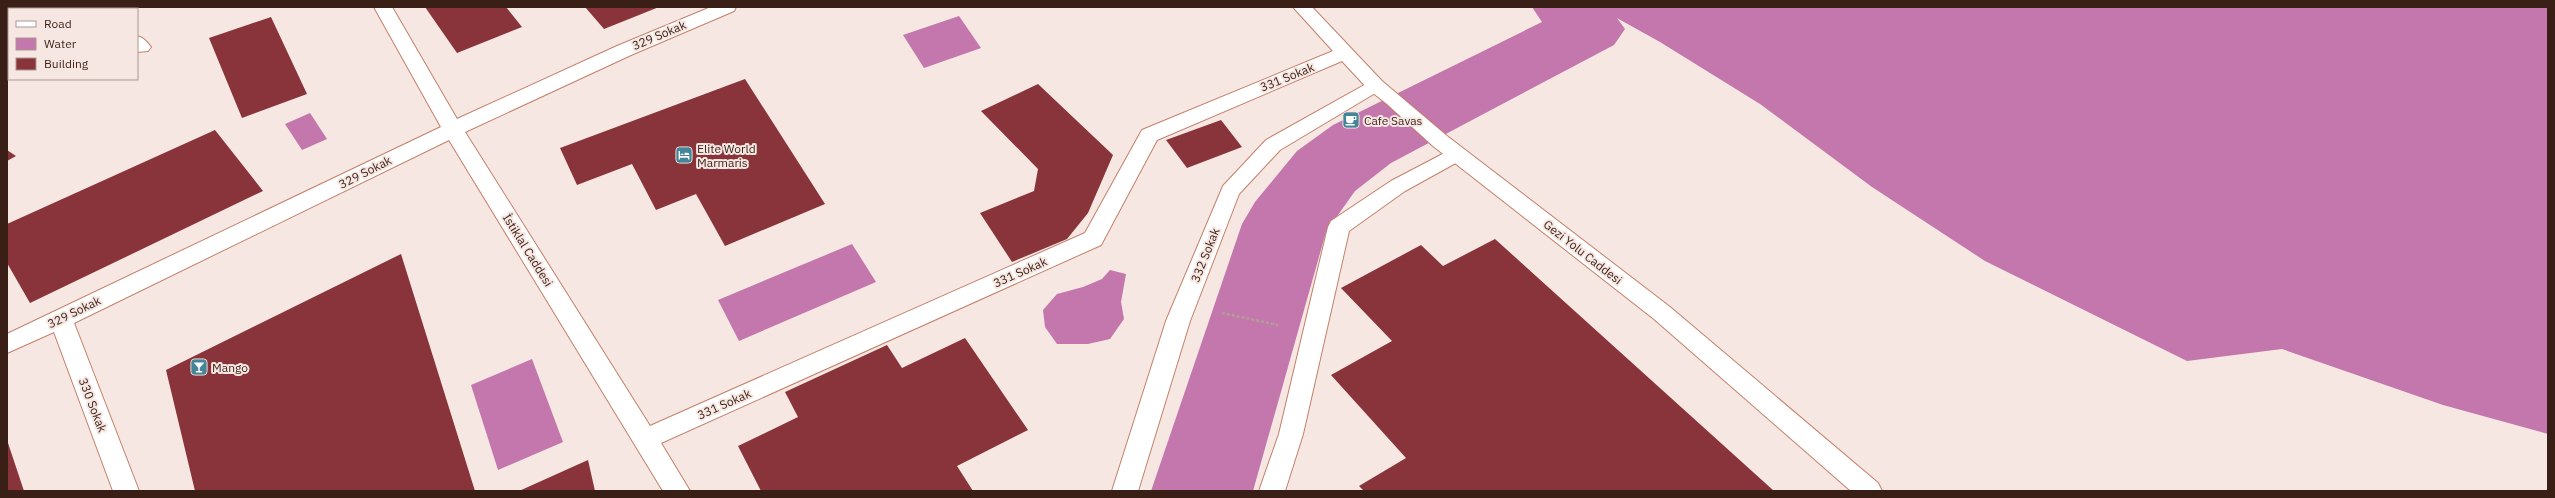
<svg xmlns="http://www.w3.org/2000/svg" width="2555" height="498" font-family="'IBM Plex Sans',sans-serif">
<style>
.water{fill:#c377ac}
.lines{fill:none;stroke-linecap:round;stroke-linejoin:round}
.river{fill:#c377ac;fill-rule:evenodd}
.building{fill:#89343a}
.lane-casing{stroke:#c3806a;stroke-width:2}
.street-casing{stroke:#c3806a;stroke-width:2}
.path{stroke:#b19e97;stroke-width:2.5;stroke-dasharray:3 2;stroke-linecap:butt}
.lane{fill:#fff;fill-rule:evenodd}
.street{fill:#fff;fill-rule:evenodd}
.labels{text-anchor:middle;dominant-baseline:central;stroke-width:4;stroke-linejoin:round;paint-order:stroke}
.street-label{font-size:12px;fill:#3a1f16;stroke:#f6e7e2}
.poi-label{font-size:12px;fill:#3a1f16;stroke:#f6e7e2;text-anchor:start}
</style>
<rect width="100%" height="100%" fill="#f6e7e2"/>
<path class="water" d="M1597 7H2548V434L2443 405 2282 349 2187 361 1985 261 1872 187 1760 104 1660 42Z
M959 16 981 48 924 68 903 35Z
M310 113 327 139 302 150 285 124Z
M852 244 876 282 739 341 718 300Z
M1110 270 1126 274 1121 302 1124 319 1110 339 1088 344H1057L1045 327 1043 310 1057 294 1083 287 1102 279Z
M532 359 563 442 498 470 471 385Z"/>
<g class="lines">
<path class="river" d="M1532 7H1609L1625 29 1614 45 1391 163 1355 191 1326 232 1253 491H1151L1242 224 1255 202 1297 151 1333 125 1542 22Z"/>
</g>
<path class="building" d="M425 7H506L522 27 457 53Z
M585 7H659L604 29Z
M271 17 307 94 242 118 209 38Z
M745 79 825 204 725 246 696 194 656 210 632 164 577 185 560 148Z
M1038 84 1113 155 1088 213 1067 239 1012 262 980 213 1034 191 1038 169 981 111Z
M1221 120 1242 147 1187 168 1166 140Z
M215 130 263 191 30 303 7 263V224Z
M7 150 16 156 7 161Z
M1495 239 1774 491H1364L1359 486 1406 458 1331 375 1392 341 1341 288 1421 245 1443 266Z
M401 254 475 491H195L166 370Z
M965 338 1028 430 957 466 973 491H761L738 446 798 417 785 392 887 345 902 368Z
M7 440 24 491H7Z
M588 460 595 491H519Z"/>
<g class="lines">
<g class="lane-casing">
<path id="lane" d="M1375 79 1382 81 1385 85 1382 89 1280 150 1239 194 1190 321 1138 491H1112L1166 321 1223 186 1266 140Z
M1456 147 1463 149 1466 154 1463 159 1405 191 1349 231 1303 434 1285 491H1259L1279 434 1328 227 1331 221 1391 181Z"/>
</g>
<g class="street-casing">
<path id="street" d="M103 7H121L122 9H104Z
M374 7H392L457 119 617 46 711 7H736L734 11 631 55 465 132 650 426 1085 233 1142 130 1333 51 1293 7H1312L1382 81 1447 136 1670 307 1878 483 1882 491H1851L1654 319 1433 146 1387 104 1368 89 1342 61 1157 140 1101 245 661 443 690 491H663L449 140 74 323 139 491H113L54 332 7 353V334L441 127Z
M137 36C144 38 146 41 151 47L148 51 137 52Z"/>
</g>
<path class="path" d="M1222 313 1278 325"/>
<use href="#lane" class="lane"/>
<use href="#street" class="street"/>
</g>
<defs>
<g id="cafe-square" transform="scale(0.9)"><rect x="-9" y="-9" width="18" height="18" rx="4" fill="#448597" stroke="#f6e7e2"/><path d="M-5.5-4.5H6V0H3Q3 3.5 0 3.5H-2.5Q-5.5 3.5-5.5 0ZM3-3.2v2h1.7v-2ZM-6 4.5H4V6H-6Z" fill="#fff"/></g>
<g id="hotel-square" transform="scale(0.9)"><rect x="-9" y="-9" width="18" height="18" rx="4" fill="#448597" stroke="#f6e7e2"/><path d="M-6-4.5h1.5V1H6V5H4.5V3h-9V5H-6ZM-4 0a1.8 1.8 0 1 1 3.6 0ZM.5 0V-2.5h3Q6-2.5 6 0Z" fill="#fff"/></g>
<g id="bar-square" transform="scale(0.9)"><rect x="-9" y="-9" width="18" height="18" rx="4" fill="#448597" stroke="#f6e7e2"/><path d="M-6-5H6L.8 .8V4.5H3.5V6h-7V4.5H-.8V.8Z" fill="#fff"/></g>
</defs>
<g fill-rule="evenodd">
<use href="#cafe-square" x="1351" y="120"/>
<use href="#hotel-square" x="684" y="155"/>
<use href="#bar-square" x="199" y="367"/>
</g>
<g class="labels">
<g class="street-label">
<text transform="translate(659 35) rotate(-23)">329 Sokak</text>
<text transform="translate(1287 77) rotate(-22)">331 Sokak</text>
<text transform="translate(365 172) rotate(-27)">329 Sokak</text>
<text transform="translate(528 250) rotate(58)">İstiklal Caddesi</text>
<text transform="translate(1583 252) rotate(38)">Gezi Yolu Caddesi</text>
<text transform="translate(1205 255) rotate(-68)">332 Sokak</text>
<text transform="translate(1020 272) rotate(-24)">331 Sokak</text>
<text transform="translate(74 312) rotate(-26)">329 Sokak</text>
<text transform="translate(724 404) rotate(-24)">331 Sokak</text>
<text transform="translate(93 405) rotate(69)">330 Sokak</text>
</g>
<g class="poi-label">
<text x="1364" y="120">Cafe Savas</text>
<text x="697" y="148">Elite World<tspan x="697" dy="14">Marmaris</tspan></text>
<text x="212" y="367">Mango</text>
</g>
</g>
<rect width="2555" height="498" fill="none" stroke="#3a1f16" stroke-width="16"/>
<rect x="8" y="8" width="130" height="72" fill="#f6e7e2" stroke="#ab9790"/>
<rect x="16" y="21" width="20" height="6" fill="#ffffff" stroke="#ab9790"/>
<text x="44" y="28" font-size="12" fill="#3a1f16">Road</text>
<rect x="16" y="38" width="20" height="12" fill="#c377ac" stroke="#ab9790"/>
<text x="44" y="48" font-size="12" fill="#3a1f16">Water</text>
<rect x="16" y="58" width="20" height="12" fill="#89343a" stroke="#ab9790"/>
<text x="44" y="68" font-size="12" fill="#3a1f16">Building</text>
</svg>
